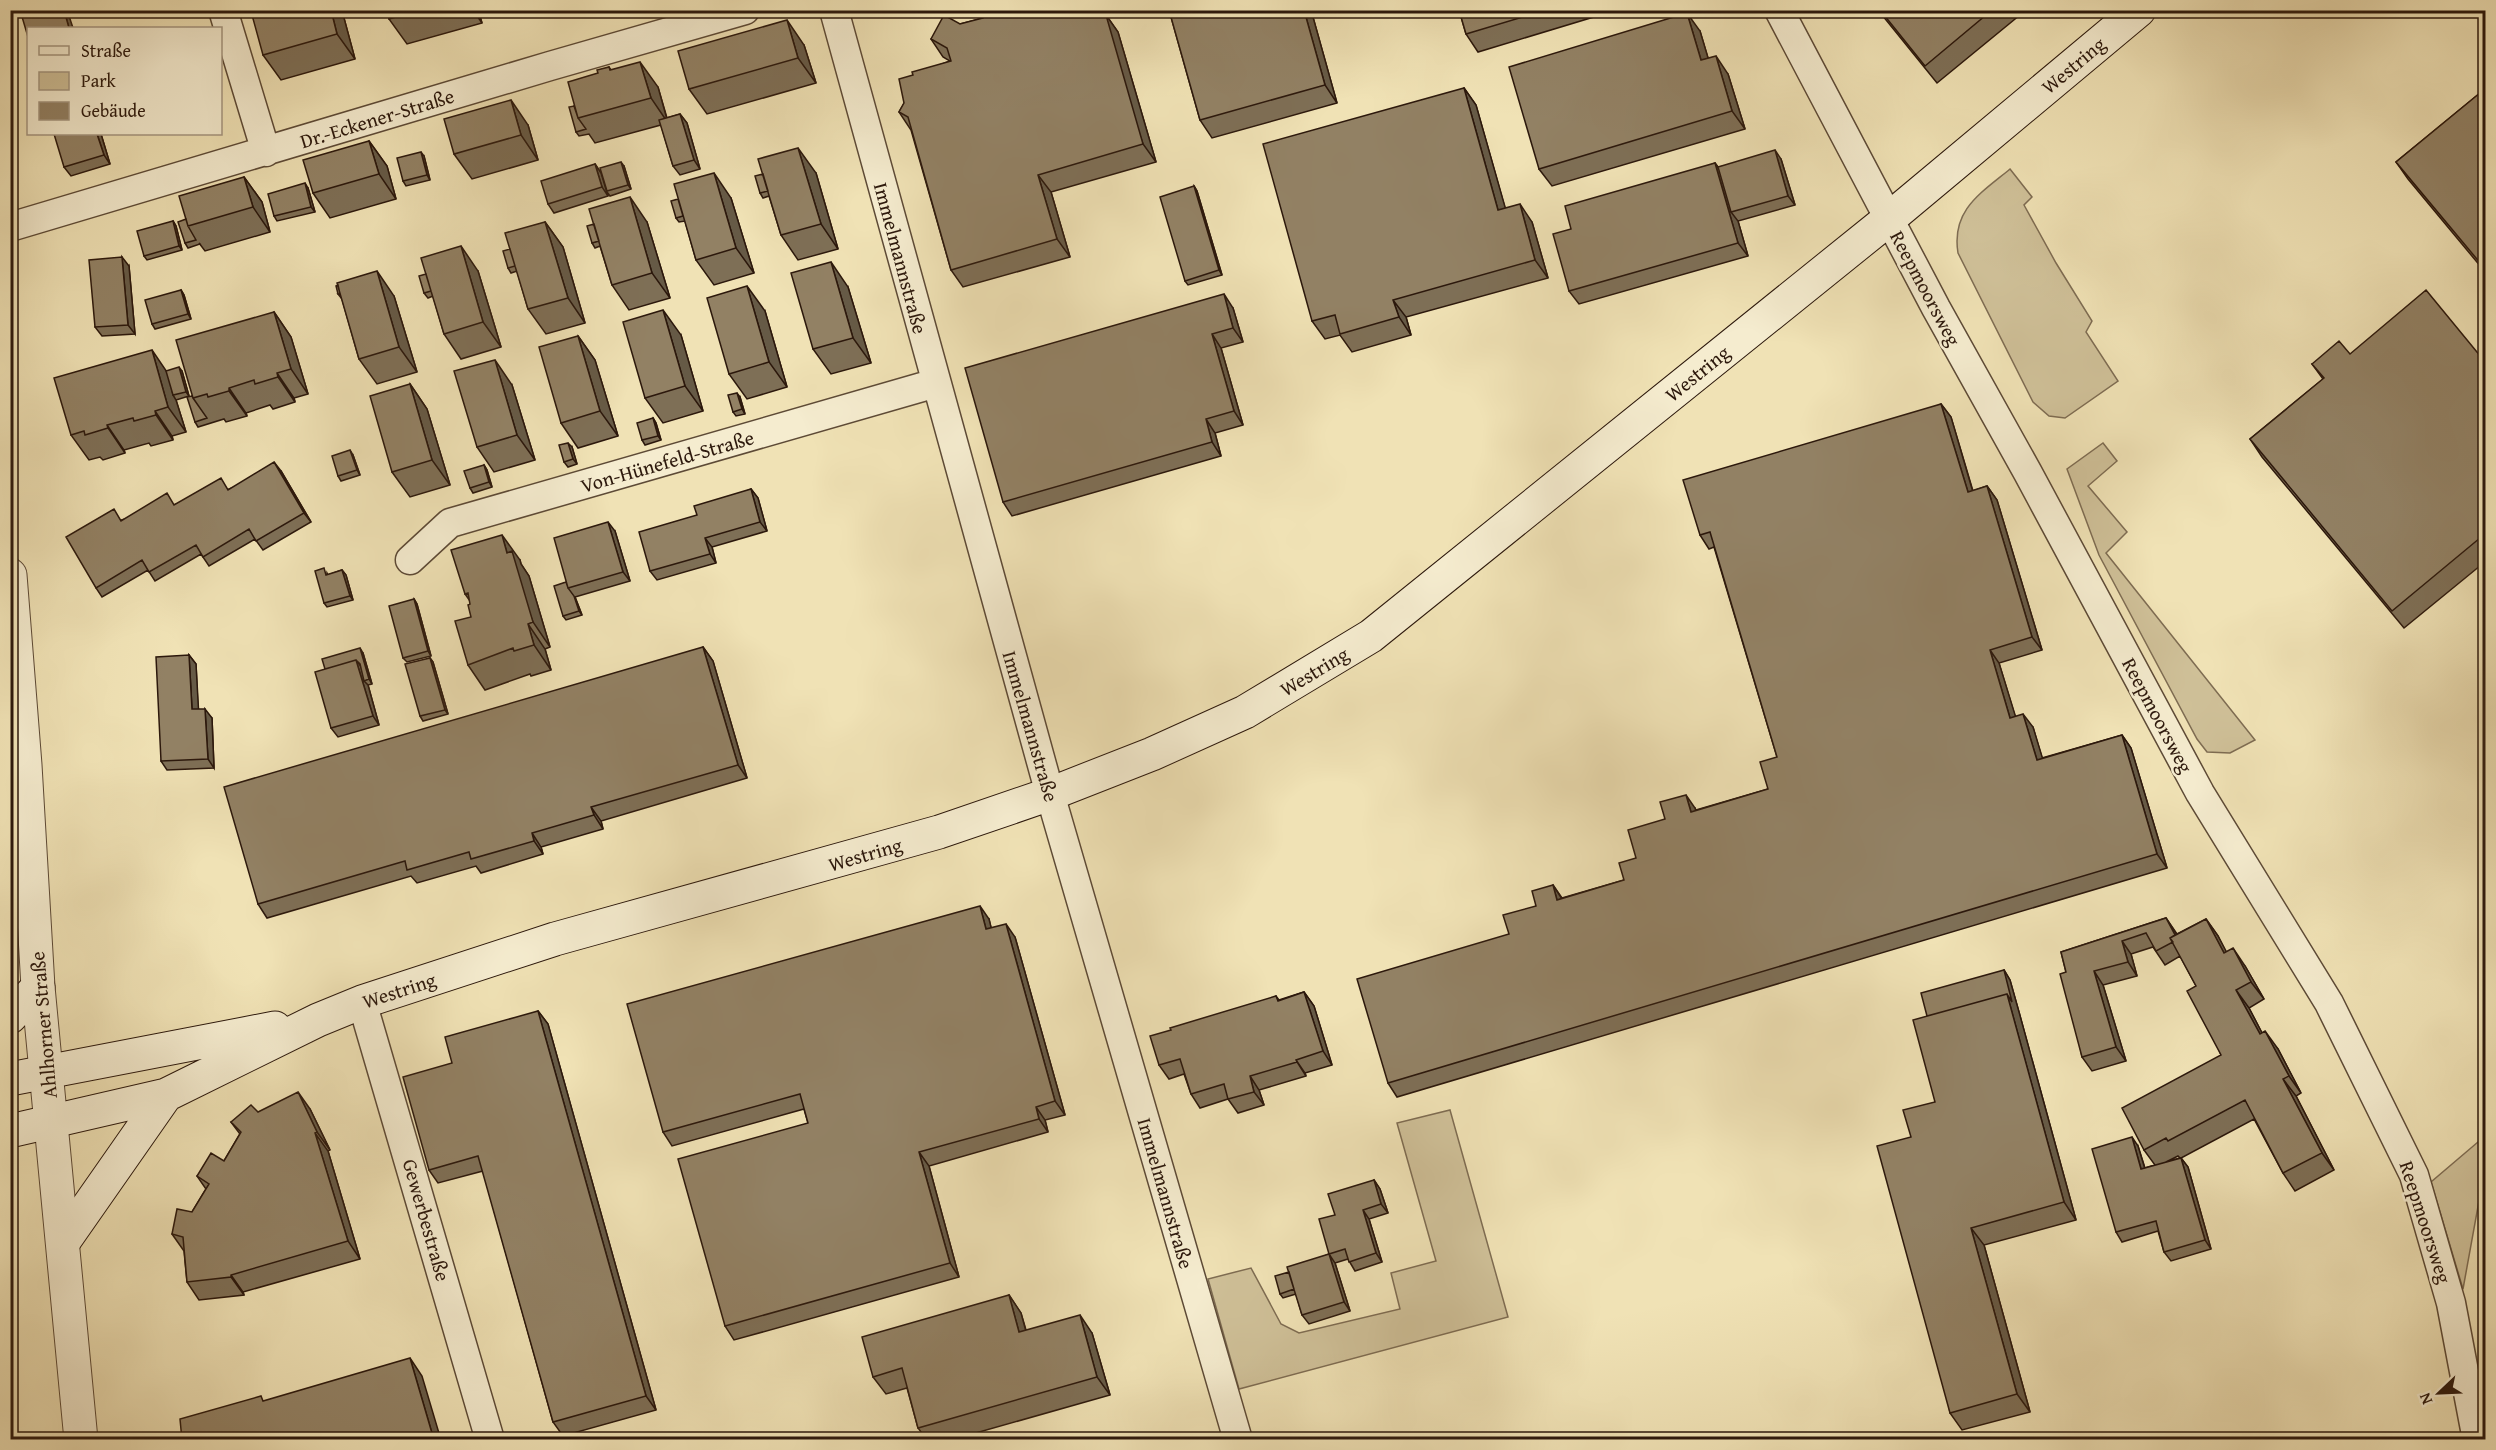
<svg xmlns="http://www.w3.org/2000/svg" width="2496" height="1450" font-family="'Gentium Book Plus',serif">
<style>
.green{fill:#cfc098;stroke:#7e6c52;stroke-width:1.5}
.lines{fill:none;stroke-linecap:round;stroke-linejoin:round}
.minor-casing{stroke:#5d4a36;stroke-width:31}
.tertiary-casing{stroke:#5d4a36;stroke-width:35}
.secondary-casing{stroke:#2c180c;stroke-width:35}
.minor{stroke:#f5eccf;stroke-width:28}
.tertiary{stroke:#f5eccf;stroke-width:33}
.secondary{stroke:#f5eccf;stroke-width:33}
.wall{fill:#7e6f56;stroke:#2c180c;stroke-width:1.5;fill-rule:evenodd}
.shaded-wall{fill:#665a46;stroke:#2c180c;stroke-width:1.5}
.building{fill:#928164;stroke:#2c180c;stroke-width:1.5}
.labels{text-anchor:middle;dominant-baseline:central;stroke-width:5;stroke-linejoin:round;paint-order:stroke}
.street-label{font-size:20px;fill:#2c180c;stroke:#f5eccf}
</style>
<rect width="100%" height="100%" fill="#f0e2b5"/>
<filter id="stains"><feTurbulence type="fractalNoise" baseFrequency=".00333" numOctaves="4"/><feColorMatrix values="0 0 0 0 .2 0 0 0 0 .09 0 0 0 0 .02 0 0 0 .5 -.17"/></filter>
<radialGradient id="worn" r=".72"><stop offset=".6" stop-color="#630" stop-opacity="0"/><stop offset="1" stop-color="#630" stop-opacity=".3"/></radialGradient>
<path class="green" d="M2010 169 2032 197 2024 205 2056 263 2092 321 2086 332 2118 381 2065 418 2049 416 2033 402 1958 253C1951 210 1981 193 2010 169Z
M2103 443 2117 461 2088 486 2127 532 2106 553 2255 740 2230 753 2207 752 2197 739 2099 555 2067 469Z
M1450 1110 1508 1317 1239 1389 1208 1279 1251 1268 1281 1324 1299 1333 1400 1309 1391 1273 1436 1261 1397 1123Z
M2485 1136V1168L2463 1289 2431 1182Z"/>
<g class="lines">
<g class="minor-casing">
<path id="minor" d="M223 10 266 152
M834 10 1050 794 1238 1440
M1779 10 1936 308 2028 473 2200 793 2329 1003 2414 1175 2451 1303 2477 1440
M10 227 550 66 745 10
M410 560 450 523 936 383
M362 1002 490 1440"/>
</g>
<g class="tertiary-casing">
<path id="tertiary" d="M10 575 25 765 38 987 81 1440"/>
</g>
<g class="secondary-casing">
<path id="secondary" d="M10 1017 38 987
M10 1079 275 1028
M10 1131 166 1095 318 1020 362 1002 555 939 939 832 1050 794 1152 754 1245 712 1371 636 1890 218 2139 10
M64 1241 166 1095"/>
</g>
<use href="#minor" class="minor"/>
<use href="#tertiary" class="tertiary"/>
<use href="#secondary" class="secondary"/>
</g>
<path class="wall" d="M266 10H338L344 18 355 59 281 80 263 55Z
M387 10H478L482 23 407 44 389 19Z
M981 10H1105L1106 15 1118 32 1156 162 1051 192 1070 257 963 287 951 270 911 130 899 112 904 103 913 75 950 61 943 57 931 39 960 24 983 18Z
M1169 10H1311L1337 103 1212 138 1200 120Z
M1459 10H1617L1478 52 1466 34Z
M1878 10H2026L1937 83Z
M1700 31 1708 58 1728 74 1745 129 1552 186 1539 169Z
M804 45 816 83 707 114 689 89Z
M609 67 611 70 658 87 667 118 680 114 687 123 700 169 680 175 673 166 661 125 595 143 589 134 579 136 576 132 574 106 598 73Z
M1464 88 1476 105 1505 208 1532 222 1548 278 1406 317 1411 335 1352 352 1340 335 1325 339 1312 321Z
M2486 88V273L2408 179 2396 162Z
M528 125 538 160 472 179 454 154Z
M101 134 110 164 71 176 64 167Z
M369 141 387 166 396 199 330 218 313 193Z
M424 156 430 180 406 186 403 181Z
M1781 159 1795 205 1738 221 1748 256 1579 304 1569 291 1571 229 1715 163 1718 167Z
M595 164 601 173 624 166 631 189 610 196 607 192 608 196 554 213 548 204Z
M816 173 838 249 798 260 781 235 769 196 763 198 760 193Z
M244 177 262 202 270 232 205 251 199 243 200 244 188 248 185 243 186 219Z
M1194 186 1197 191 1222 275 1188 285 1185 281Z
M308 188 315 212 277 221 274 216Z
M731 198 754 273 714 285 696 260 685 221 679 222 676 218Z
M173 221 176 226 182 250 147 260 144 256Z
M545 222 563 247 585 323 546 334 528 309 517 271 511 273 508 268 510 249Z
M647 222 670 298 629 310 612 285 600 246 595 248 592 243Z
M129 266 135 334 102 336 95 327Z
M478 271 501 347 461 359 444 334 433 296 428 298 424 293Z
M848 287 871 363 831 374 813 349Z
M181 290 184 295 191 319 155 329 152 324Z
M338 294 394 296 417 372 377 384 359 359 342 299Z
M1233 308 1243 342 1221 348 1243 425 1215 433 1221 456 1012 516 1003 502Z
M765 311 787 387 747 399 729 374Z
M274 312 291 337 308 394 294 398 295 402 273 409 270 405 246 413 247 416 226 422 224 419 198 427 195 422 192 396Z
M681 335 703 411 663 423 645 398Z
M578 336 595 360 618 436 578 448 561 423Z
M2350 354 2486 363V561L2404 628 2262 457 2250 439 2323 379 2312 364Z
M166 371H182L189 396 176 400 186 432 172 436 173 440 151 446 149 443 124 450 125 453 103 460 100 457 89 460 71 435Z
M410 384 427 409 450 485 410 497 392 472Z
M512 385 535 460 494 472 477 447Z
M740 397 745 414 736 416 733 412Z
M1941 404 1951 417 1973 491 1987 486 1997 500 2042 650 1999 663 2015 716 2033 727 2042 758 2122 735 2131 748 2167 868 1397 1097 1388 1083 1509 934 1536 906 1553 885 1562 898 1624 880 1636 858 1665 819 1695 808 1696 810 1768 789 1777 757 1714 547 1709 549 1700 535Z
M653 418 656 423 661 440 645 445 642 440Z
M572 447 577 464 568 467 564 462Z
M353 455 360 475 341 481 338 476Z
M484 465 487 470 492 487 473 493 470 488Z
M281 471 311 522 263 550 255 539 209 566 201 554 155 581 148 570 102 597 96 588 121 520 229 489Z
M751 489 758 498 767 531 712 547 716 563 657 580 650 571 697 515Z
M615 531 630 581 575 597 582 615 566 620 563 616 566 582Z
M520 560 521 564 529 576 550 647 545 649 551 670 531 676 530 674 485 690 468 665 471 617 470 601 465 594Z
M342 570 346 575 353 600 327 607 324 603 327 573 328 575Z
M414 599 417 604 431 656 407 662 403 658Z
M703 647 713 661 747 778 601 821 603 829 541 847 543 854 481 873 476 866 417 883 411 876 267 918 258 904Z
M363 653 372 684 368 685 379 725 338 737 331 728 325 669Z
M189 655 196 664 198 709 212 718 214 768 167 770 161 761Z
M430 658 433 662 448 714 423 721 420 716Z
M2166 918 2177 934 2206 919 2218 936 2226 952 2245 966 2264 999 2249 1008 2262 1033 2278 1049 2301 1093 2296 1096 2334 1170 2295 1191 2283 1173 2254 1119 2181 1158 2188 1167 2211 1249 2171 1261 2164 1252 2158 1231 2122 1242 2116 1232 2138 1146 2145 1168 2155 1165 2144 1150 2221 1055 2196 986 2180 956 2165 965 2153 947 2131 954 2137 976 2103 985 2126 1061 2092 1071 2082 1057 2066 972 2061 952ZM2178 1156 2180 1158 2166 1162Z
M989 919 991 928 1015 937 1065 1115 1045 1120 1048 1132 929 1166 959 1277 734 1340 725 1326 808 1123 804 1109 672 1146 663 1132Z
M2004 970 2010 980 2019 1012 2076 1220 1984 1245 2030 1412 1962 1430 1950 1413 1911 1137 1935 1102 1927 1016Z
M1304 992 1314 1006 1332 1065 1305 1073 1306 1076 1259 1090 1264 1105 1238 1113 1228 1099 1200 1108 1191 1094 1184 1074 1169 1079 1159 1065 1276 996 1279 1000Z
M538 1011 548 1024 656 1410 563 1436 553 1422 483 1171 438 1183 429 1170 452 1063Z
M310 1109 330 1150 328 1151 360 1259 243 1292 244 1295 199 1300 187 1282 184 1251 172 1234 192 1212 206 1189 197 1176 224 1161 240 1134 231 1122 258 1112Z
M1374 1180 1380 1189 1388 1213 1369 1219 1382 1262 1355 1271 1348 1259 1335 1263 1350 1311 1309 1324 1302 1315 1296 1294 1283 1298 1280 1294 1289 1272 1329 1254 1335 1215Z
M1009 1295 1021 1313 1026 1330 1092 1333 1110 1395 951 1440H927L918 1428 907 1388 886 1394 873 1377Z"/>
<path class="shaded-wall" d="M64 10H67L73 28H69Z
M331 10H338L344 18 355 59 337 34Z
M473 10H478L482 23Z
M1097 10H1105L1107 19 1106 15 1118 32 1156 162 1143 144Z
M1304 10H1311L1337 103 1325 85Z
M1687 13 1700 31 1714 78 1701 60Z
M787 20 804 45 816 83 798 58Z
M1716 56 1728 74 1745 129 1732 111Z
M640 62 658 87 668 123 651 98Z
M1464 88 1476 105 1511 228 1498 210Z
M511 100 528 125 538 160 521 135Z
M680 114 687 123 700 169 694 160Z
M97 134H101L110 164 104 155Z
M369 141 387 166 396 199 379 174Z
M798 148 816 173 838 249 821 224Z
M1775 150 1781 159 1795 205 1788 196Z
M421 152 424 156 430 180 427 175Z
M621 162 624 166 631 189 628 185Z
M1715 163 1725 177 1731 212 1738 221 1748 256 1738 243Z
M595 164 601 173 608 196 602 187Z
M714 173 731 198 754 273 736 248Z
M1038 175 1051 192 1070 257 1057 239Z
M244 177 262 202 270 232 253 207Z
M305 183 308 188 315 212 311 207Z
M1194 186 1197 191 1222 275 1219 270Z
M630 197 647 222 670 298 652 273Z
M1520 204 1532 222 1548 278 1535 260Z
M173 221 176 226 182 250 179 246Z
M545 222 563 247 585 323 568 298Z
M461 246 478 271 501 347 483 322Z
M122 257 129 266 135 334 128 325Z
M831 262 848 287 871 363 853 338Z
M377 271 394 296 417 372 399 347Z
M747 286 765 311 787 387 769 362Z
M181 290 184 295 191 319 188 314Z
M1224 294 1233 308 1243 342 1233 328Z
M1393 300 1406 317 1411 335 1399 317Z
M663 310 681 335 703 411 685 386Z
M274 312 291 337 308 394 291 369Z
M1212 334 1221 348 1243 425 1234 411Z
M578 336 595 360 618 436 600 411Z
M152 350 169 375 173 395 176 400 186 432 168 407Z
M495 360 512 385 535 460 517 435Z
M179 367 182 371 189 396 186 392Z
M277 373 294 398 295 402 278 377Z
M410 384 427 409 450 485 432 460Z
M229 388 246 413 247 416 229 391Z
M737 393 740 397 745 414 742 409Z
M1941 404 1951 417 1977 506 1968 492Z
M155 411 172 436 173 440 156 415Z
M653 418 656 423 661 440 658 436Z
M1206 419 1215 433 1221 456 1212 442Z
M107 425 124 450 125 453 108 428Z
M568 443 572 447 577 464 573 459Z
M350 450 353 455 360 475 357 470Z
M274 462 281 471 311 522 304 513Z
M484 465 487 470 492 487 489 482Z
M1987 486 1997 500 2042 650 2032 637Z
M751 489 758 498 767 531 760 522Z
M608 522 615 531 630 581 623 572Z
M502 535 520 560 521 564 529 576 550 647 533 622 507 553Z
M705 538 712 547 716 563 710 554Z
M342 570 346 575 353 600 350 596Z
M574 597H575L582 615 579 611Z
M414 599 417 604 431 656 428 651Z
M528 624 545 649 551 670 534 645Z
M703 647 713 661 747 778 738 765Z
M360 648 363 653 372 684 369 679Z
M1990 650 1999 663 2020 731 2010 718Z
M189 655 196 664 199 718 192 709Z
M430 658 433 662 448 714 445 710Z
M356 660 363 669 364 681 368 685 379 725 373 716Z
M205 709 212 718 214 768 208 759Z
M2023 714 2033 727 2047 773 2037 760Z
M2122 735 2131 748 2167 868 2157 854Z
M1686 795 1695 808 1700 825 1691 812Z
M591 807 601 821 603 829 594 815Z
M532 833 541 847 543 854 534 841Z
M1553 885 1562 899 1557 900Z
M980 906 989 919 995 943 986 929Z
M2166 918 2175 932 2187 953 2177 940Z
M2206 919 2218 936 2236 970 2224 953Z
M1006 924 1015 937 1065 1115 1055 1101Z
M2122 941 2131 954 2137 976 2128 962Z
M2233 948 2245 966 2264 999 2251 982Z
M2004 970 2010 980 2019 1012 2076 1220 2064 1202 2007 994Z
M2094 971 2103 985 2126 1061 2116 1047Z
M2236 990 2249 1008 2272 1052 2260 1034Z
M1304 992 1314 1006 1332 1065 1323 1051Z
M538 1011 548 1024 656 1410 646 1396Z
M2265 1031 2278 1049 2301 1093 2289 1076Z
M1296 1060 1305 1073 1306 1076 1297 1062Z
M1250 1076 1259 1090 1264 1105 1254 1092Z
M2283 1079 2296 1096 2334 1170 2322 1153Z
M298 1092 310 1109 330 1150 317 1132Z
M1036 1107 1045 1120 1048 1132 1039 1119Z
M315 1133 328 1151 360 1259 348 1241Z
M2132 1137 2138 1146 2148 1179 2141 1169Z
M919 1152 929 1166 959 1277 950 1263Z
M2181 1158 2188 1167 2211 1249 2205 1240Z
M1374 1180 1380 1189 1388 1213 1381 1204Z
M1363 1210 1369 1219 1382 1262 1376 1253Z
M1971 1228 1984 1245 2030 1412 2017 1394Z
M1329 1254 1335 1263 1350 1311 1344 1302Z
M231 1275 243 1292 244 1295 231 1277Z
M1009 1295 1021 1313 1031 1350 1019 1332Z
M1080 1315 1092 1333 1110 1395 1097 1377Z
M410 1358 422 1376 441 1440H434Z"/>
<path class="building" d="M20 10H64L69 28H28V37Z
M266 10H331L337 34 263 55 252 15Z
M387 10H420L389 19Z
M981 10H1097L1099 17 1106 15 1143 144 1038 175 1057 239 951 270 908 117 899 112 904 103 899 79 913 75 912 72 951 61 947 48 931 39 944 15 960 24 983 18Z
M1169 10H1304L1325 85 1200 120Z
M1459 10H1546L1466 34Z
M1880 10H1992L1925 66Z
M1687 13 1701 60 1716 56 1732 111 1539 169 1509 67Z
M787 20 798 58 689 89 678 51Z
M640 62 651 98 578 118 568 82 598 73 597 70 609 67 610 70Z
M1464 88 1498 210 1520 204 1535 260 1393 300 1399 317 1340 334 1335 315 1312 321 1263 144Z
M2486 88V270L2396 162Z
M511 100 521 135 454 154 444 119Z
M574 106 578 118 586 129 576 132 569 107Z
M680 114 694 160 673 166 659 120Z
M54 134H97L104 155 64 167Z
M369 141 379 174 313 193 303 160Z
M798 148 821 224 781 235 758 159Z
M1775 150 1788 196 1731 212 1718 167Z
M421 152 427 175 403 181 397 158Z
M621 162 628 185 607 191 600 168Z
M1715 163 1738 243 1569 291 1553 234 1571 229 1565 206Z
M595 164 602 187 548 204 541 181Z
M714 173 736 248 696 260 674 184Z
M763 174 768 191 760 193 755 176Z
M244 177 253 207 188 226 179 196Z
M305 183 311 207 274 216 268 194Z
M1194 186 1219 270 1185 281 1160 197Z
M630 197 652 273 612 285 589 209Z
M678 199 683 216 676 218 671 201Z
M186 219 188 226 196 240 185 243 178 222Z
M173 221 179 246 144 256 137 231Z
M545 222 568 298 528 309 505 233Z
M594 224 599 241 592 243 587 226Z
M461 246 483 322 444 334 421 258Z
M510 249 515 266 508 268 503 251Z
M122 257 128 325 95 327 89 260Z
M831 262 853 338 813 349 791 273Z
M377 271 399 347 359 359 337 283Z
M426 274 431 291 424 293 419 276Z
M338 285 340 294H338L336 286Z
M747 286 769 362 729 374 707 298Z
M181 290 188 314 152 324 145 300Z
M2426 290 2486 363V533L2392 611 2250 439 2324 378 2312 364 2339 341 2350 354Z
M1224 294 1233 328 1212 334 1234 411 1206 419 1212 442 1003 502 965 368Z
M663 310 685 386 645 398 623 322Z
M274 312 291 369 277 373 278 377 255 384 254 380 229 388V391L208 397 207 394 193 398 176 340Z
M578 336 600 411 561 423 539 347Z
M152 350 168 407 155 411 156 415 134 421 133 418 107 425 108 428 85 435 84 431 71 435 54 378Z
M495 360 517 435 477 447 454 371Z
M179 367 186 392 173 395 166 371Z
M410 384 432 460 392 472 370 396Z
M737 393 742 409 733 412 728 395Z
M192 396 193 398 207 418 195 422 187 397Z
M1941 404 1968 492 1987 486 2032 637 1990 650 2010 718 2023 714 2037 760 2122 735 2157 854 1388 1083 1357 979 1509 934 1503 915 1536 906 1532 891 1553 885 1557 900 1624 880 1619 863 1636 858 1628 830 1665 819 1660 802 1686 795 1691 812 1768 789 1760 762 1777 757 1710 532 1700 535 1683 480Z
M653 418 658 436 642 440 637 423Z
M568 443 573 459 564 462 559 445Z
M350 450 357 470 338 476 332 456Z
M274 462 304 513 256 541 249 529 203 557 196 545 149 572 142 560 96 588 66 537 114 509 121 521 167 493 174 505 221 478 228 490Z
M484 465 489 482 470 488 464 471Z
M751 489 760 522 705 538 710 554 650 571 639 532 697 515 694 506Z
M608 522 623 572 568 588 554 538Z
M502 535 507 553 512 551 533 622 528 624 534 645 514 651 513 648 468 665 455 621 471 617 468 605 470 604 468 593 465 594 451 550Z
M324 568 326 575 342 570 350 596 324 603 315 571Z
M566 582 568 588 574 596 579 611 563 616 554 586Z
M414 599 428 651 403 658 389 606Z
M703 647 738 765 591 807 594 815 532 833 534 841 471 859 469 852 407 870 405 861 258 904 224 787Z
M360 648 369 679 364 681 360 664 356 660 325 669 322 659Z
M189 655 192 709H205L208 759 161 761 156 657Z
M430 658 445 710 420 716 405 664Z
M356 660 373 716 331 728 315 672Z
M980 906 986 929 1006 924 1055 1101 1036 1107 1039 1119 919 1152 950 1263 725 1326 678 1159 808 1123 800 1094 663 1132 627 1004Z
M2166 918 2175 935 2170 938 2173 942 2156 951 2146 933 2122 941 2128 962 2094 971 2116 1047 2082 1057 2060 974 2066 972 2061 952Z
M2206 919 2224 953 2233 948 2251 982 2236 990 2260 1034 2265 1031 2289 1076 2283 1079 2322 1153 2283 1173 2245 1100 2168 1141 2166 1138 2144 1150 2122 1108 2221 1055 2187 991 2196 986 2170 938Z
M2004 970 2012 1002 2007 994 1927 1016 1921 993Z
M1304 992 1323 1051 1296 1060 1297 1062 1250 1076 1254 1092 1228 1099 1224 1084 1191 1094 1180 1059 1159 1065 1150 1036 1171 1030 1170 1028 1276 996 1278 1001Z
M2007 994 2064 1202 1971 1228 2017 1394 1950 1413 1877 1146 1911 1137 1903 1110 1935 1102 1913 1020Z
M538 1011 646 1396 553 1422 478 1156 429 1170 403 1077 452 1063 445 1037Z
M298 1092 317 1132 315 1133 348 1241 231 1275V1277L187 1282 183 1237 172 1234 177 1209 192 1212 209 1184 197 1176 211 1153 224 1161 241 1132 231 1122 251 1105 258 1112Z
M2132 1137 2141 1169 2181 1158 2205 1240 2164 1252 2156 1221 2116 1232 2092 1149Z
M1374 1180 1381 1204 1363 1210 1376 1253 1349 1262 1345 1249 1329 1254 1319 1219 1335 1215 1328 1194Z
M1329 1254 1344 1302 1302 1315 1287 1267Z
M1289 1272 1294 1289 1280 1294 1275 1276Z
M1009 1295 1019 1332 1080 1315 1097 1377 918 1428 902 1368 873 1377 862 1337Z
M410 1358 434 1440H182L180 1419 261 1396 263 1401Z"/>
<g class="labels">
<g class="street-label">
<text transform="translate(2073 65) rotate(-40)">Westring</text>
<text transform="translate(377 118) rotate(-17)">Dr.-Eckener-Straße</text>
<text transform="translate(901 258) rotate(75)">Immelmannstraße</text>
<text transform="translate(1926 288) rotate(62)">Reepmoorsweg</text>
<text transform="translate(1697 373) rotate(-39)">Westring</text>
<text transform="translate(667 461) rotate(-16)">Von-Hünefeld-Straße</text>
<text transform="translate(1314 671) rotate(-31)">Westring</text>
<text transform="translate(2158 715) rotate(62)">Reepmoorsweg</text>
<text transform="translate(1031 726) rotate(74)">Immelmannstraße</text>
<text transform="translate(865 854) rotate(-16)">Westring</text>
<text transform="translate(399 990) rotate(-18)">Westring</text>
<text transform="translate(43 1025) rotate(-95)">Ahlhorner Straße</text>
<text transform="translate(1166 1193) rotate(74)">Immelmannstraße</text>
<text transform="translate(427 1220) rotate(74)">Gewerbestraße</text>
<text transform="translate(2426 1222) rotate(72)">Reepmoorsweg</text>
</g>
</g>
<rect width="2496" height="1450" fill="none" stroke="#f0e2b5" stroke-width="36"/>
<rect x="12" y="12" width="2472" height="1426" fill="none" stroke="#2c180c" stroke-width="3"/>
<rect x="18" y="18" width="2460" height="1414" fill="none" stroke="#2c180c" stroke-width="1.5"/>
<rect x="27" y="27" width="195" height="108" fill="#f5eccf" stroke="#a59781" stroke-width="1.5"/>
<rect x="39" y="46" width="30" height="9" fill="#f5eccf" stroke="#a59781" stroke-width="1.5"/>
<text x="81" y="57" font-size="18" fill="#2c180c">Straße</text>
<rect x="39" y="72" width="30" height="18" fill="#cfc098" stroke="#a59781" stroke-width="1.5"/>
<text x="81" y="87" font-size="18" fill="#2c180c">Park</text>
<rect x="39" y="102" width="30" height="18" fill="#928164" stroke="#a59781" stroke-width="1.5"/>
<text x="81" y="117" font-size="18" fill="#2c180c">Gebäude</text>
<g transform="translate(2439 1393) rotate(247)" stroke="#f5eccf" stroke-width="4.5" paint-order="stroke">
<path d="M0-4.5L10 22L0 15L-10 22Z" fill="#2c180c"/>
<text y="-9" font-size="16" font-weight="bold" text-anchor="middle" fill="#2c180c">N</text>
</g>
<rect width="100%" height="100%" filter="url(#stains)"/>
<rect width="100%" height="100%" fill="url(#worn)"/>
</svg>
